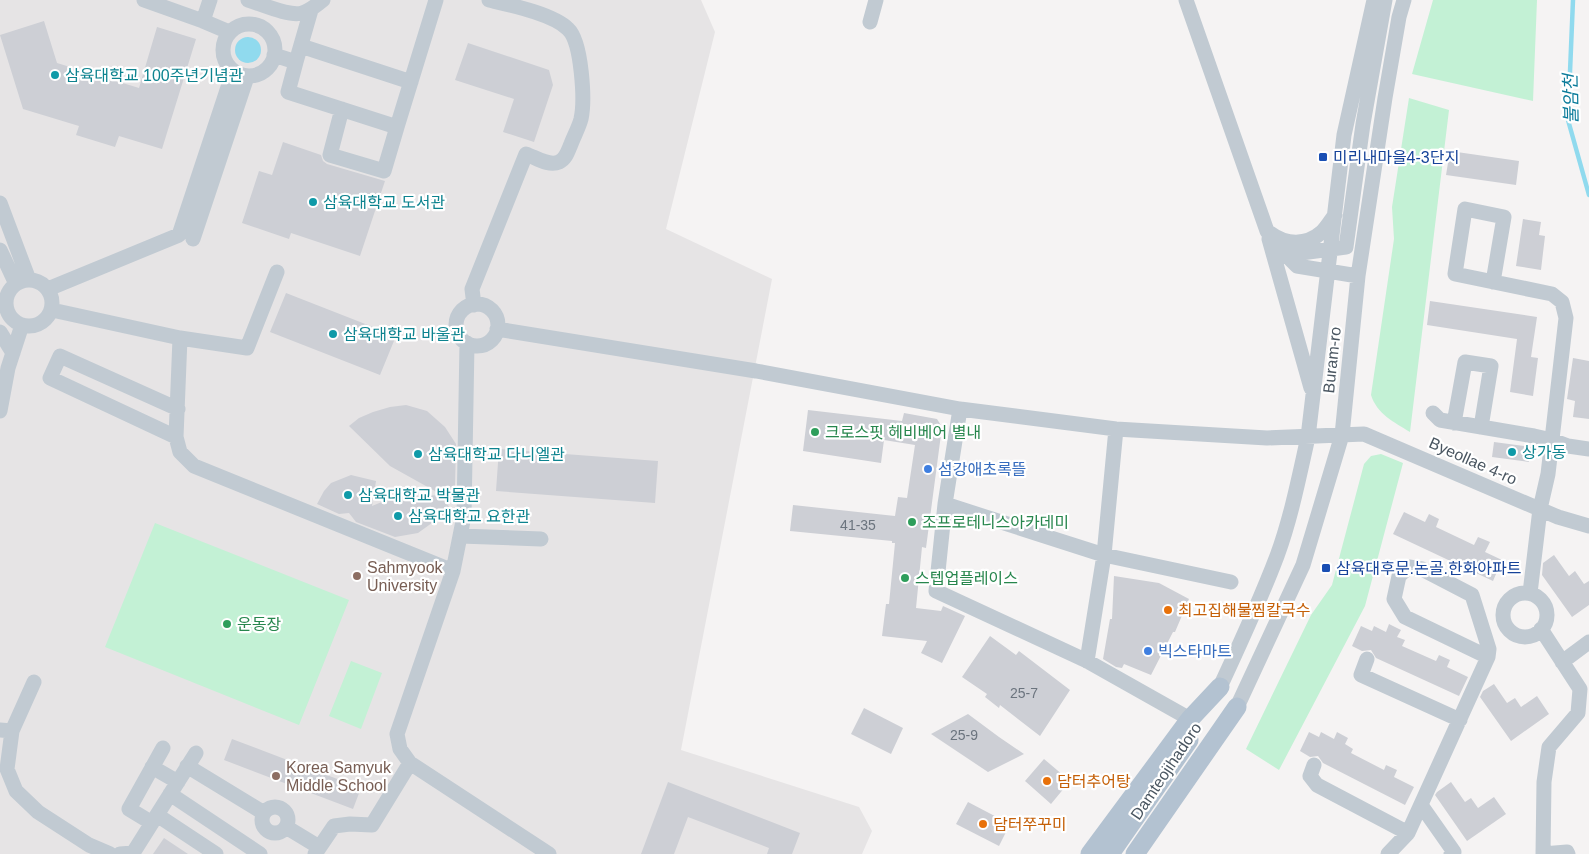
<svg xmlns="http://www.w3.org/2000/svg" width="1589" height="854" font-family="Arial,'Noto Sans KR',sans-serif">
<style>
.education{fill:#e6e4e5}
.green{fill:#c3f1d5}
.water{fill:#90daee}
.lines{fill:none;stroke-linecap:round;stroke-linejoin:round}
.stream{stroke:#90daee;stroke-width:4.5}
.building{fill:#cdcfd5}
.minor{stroke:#c1cad2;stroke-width:15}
.major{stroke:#b3c2d1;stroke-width:19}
.culture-dot{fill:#0f9aa8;stroke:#fff;stroke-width:2}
.transit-dot{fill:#1a4fb4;stroke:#fff;stroke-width:2}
.leisure-dot{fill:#2e9e5b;stroke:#fff;stroke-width:2}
.shop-dot{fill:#3f7fe0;stroke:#fff;stroke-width:2}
.education-dot{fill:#8d6e63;stroke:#fff;stroke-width:2}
.food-dot{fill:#e8710a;stroke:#fff;stroke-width:2}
.labels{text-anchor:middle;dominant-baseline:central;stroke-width:4.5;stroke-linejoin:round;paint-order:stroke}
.number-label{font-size:14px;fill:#6b747e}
.culture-label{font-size:16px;fill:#0d838f;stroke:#fff;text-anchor:start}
.transit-label{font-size:16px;fill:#164399;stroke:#fff;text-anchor:start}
.street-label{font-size:16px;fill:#4a5661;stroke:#fff}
.leisure-label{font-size:16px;fill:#27864d;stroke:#fff;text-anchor:start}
.shop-label{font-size:16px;fill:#366cbe;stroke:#fff;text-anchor:start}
.education-label{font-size:16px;fill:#785e54;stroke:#fff;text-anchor:start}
.food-label{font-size:16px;fill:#c56008;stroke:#fff;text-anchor:start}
.water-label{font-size:18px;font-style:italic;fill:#0c7c9b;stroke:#fff}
</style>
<rect width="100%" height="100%" fill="#f5f3f3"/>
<path class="education" d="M0 0H701L715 32 666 229 772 279 681 750 859 807 872 831 862 854H0Z"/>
<path class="green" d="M1433 0H1537L1533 101 1412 74Z
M1409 98 1449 110 1410 432C1394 422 1377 414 1371 395L1394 239 1392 207Z
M1381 454 1403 463 1365 606 1279 770 1246 749 1311 615 1332 585 1364 464 1371 456Z
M155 523 349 600 299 725 105 647Z
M351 661 382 673 361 729 329 716Z"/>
<path class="water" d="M235 50a13 13 0 1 1 26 0a13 13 0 1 1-26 0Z"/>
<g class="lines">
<path class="stream" d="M1573 0 1568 120 1589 195"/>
</g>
<path class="building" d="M44 21 57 63 139 88 157 27 196 39 162 149 119 136 115 147 76 135 79 126 23 109 0 35Z
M468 43 549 70 553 85 534 142 503 132 514 99 455 80Z
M283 142 321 155 323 161 327 164 385 181 360 256 291 233 289 239 242 223 259 171 272 175Z
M1450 151 1519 161 1516 185 1446 175Z
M1523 219 1541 222 1539 235 1545 236 1541 270 1516 266Z
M286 293 396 336 380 375 270 332Z
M1430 301 1537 317 1531 357 1538 358 1533 396 1510 392 1517 339 1427 325Z
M1573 358 1589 361V419L1573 417 1575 401 1567 399Z
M406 405 427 411 445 427 456 444 455 486 448 506 450 507 443 515 418 533 395 537 356 522 349 513 339 514 317 504 324 491 331 483 351 475 376 481 372 506 394 497 442 495 390 466 349 426 359 418 373 412 390 407Z
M808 410 902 421 904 413 937 419 942 427 926 548 922 547 916 608 941 611 943 606 965 616 942 663 921 653 927 641 882 636 886 604H889L895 543H892V541L790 531 793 505 895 516 898 497 907 498 915 445 884 440 881 463 803 451Z
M1494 442 1531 447 1529 462 1492 457Z
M499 449 658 461 655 503 496 491Z
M1404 512 1425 522 1429 514 1439 519 1436 527 1474 545 1478 537 1490 542 1485 552 1502 560 1493 581 1393 534Z
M1554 555 1569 576 1575 571 1584 584 1589 581V605L1572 617 1542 575 1543 563Z
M1114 576 1159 583 1189 599 1175 632H1173L1151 675 1124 664 1122 668 1116 667 1103 659 1110 619H1112Z
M1389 624 1401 630 1397 637 1405 640 1402 646 1436 661 1439 655 1450 660 1447 667 1468 677 1459 696 1376 658 1371 650 1362 651 1352 646 1361 626 1372 631 1374 626 1386 632Z
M990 636 1016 655 1019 651 1070 690 1040 736 1000 705 999 708 985 697 987 694 962 677Z
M1494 684 1507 703 1515 698 1521 707 1537 696 1549 714 1511 741 1480 697 1483 691Z
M864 708 903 728 891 754 851 734Z
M968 714 999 737 1024 754 988 772 931 734Z
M1309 732 1319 737 1321 732 1334 739 1337 732 1348 738 1345 744 1353 749 1351 753 1384 770 1386 765 1397 770 1394 777 1414 787 1405 805 1323 763 1318 756 1310 757 1300 751Z
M232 739 361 788 353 809 224 760Z
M1044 759 1070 781 1051 804 1025 781Z
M668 782 800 833 792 854H767L769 848 688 817 674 854H641Z
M1451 782 1465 802 1471 798 1478 808 1494 797 1506 814 1467 841 1435 795 1437 792Z
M968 802 1010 824 999 846 956 824Z
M164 838 188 854H153Z"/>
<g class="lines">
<path class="minor" d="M144 0 203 21
M210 0 203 21 229 32
M248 0C261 4 290 17 302 13 310 11 316 5 323 0
M1186 0 1267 231 1280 249 1297 266 1358 276
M870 22 876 0
M223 50a26 26 0 1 1 52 0a26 26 0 1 1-52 0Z
M301 46 411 82
M274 55 296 62 311 10
M296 62 288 92 397 127 436 0
M342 109 330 155 384 171 397 127
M0 203 29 280
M1270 233C1286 245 1306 246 1322 232 1327 227 1331 220 1335 215
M193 239 247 77
M1269 239 1311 388
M0 250 16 284
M1286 255 1346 247 1363 124 1385 0
M6 303a23 23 0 1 1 46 0a23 23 0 1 1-46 0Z
M1493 282 1504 217 1465 209 1455 274 1552 294 1562 302 1566 318 1548 474 1540 509 1530 593
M48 289 179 235 233 72
M456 325a21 21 0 1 1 42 0a21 21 0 1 1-42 0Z
M474 305 472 289 526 154C535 157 549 167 559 162 566 159 568 151 571 144 574 136 579 127 581 119 585 101 582 42 568 29 553 14 510 5 489 0
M52 310 180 338 176 437 180 452 194 466 453 571 464 516 467 343
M497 329 756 371 960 409 1116 429 1267 438 1364 434 1558 517 1589 526
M0 332 13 353
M180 338 247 348 277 272
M960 409 945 504 936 591 1087 661 1190 719
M0 411 8 368 22 325
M1433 413 1440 420 1534 436 1552 440 1568 446 1589 449
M1454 423 1465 362 1491 366 1481 427
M176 437 50 378 60 356 178 409
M945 504 1104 555 1231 582
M460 536 541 539
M453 571 397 734 400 749 410 763 549 854
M1503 615a22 22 0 1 1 44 0a22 22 0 1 1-44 0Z
M1541 629 1580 689 1578 713 1549 747 1544 782 1543 854
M1367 659 1361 675 1460 720
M1087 661 1104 555 1116 429
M1562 662 1589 642
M1220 687C1240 644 1260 601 1277 556 1291 518 1299 477 1308 437L1344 135 1374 0
M1237 707 1303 565 1342 435 1358 276 1385 98 1399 17 1404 0
M0 730 12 731 7 769 16 791 38 812 89 845 110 854
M12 731 34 682
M1314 765 1310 776 1317 785 1408 833
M187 766 264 813
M152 767 178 782
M170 794 260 854
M1421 805 1454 852 1451 854
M262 820a13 13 0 1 1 26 0a13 13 0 1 1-26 0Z
M157 815 216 854
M152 823 129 809 163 748
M286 827 319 847
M120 854 133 853 196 753
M315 854 334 826 350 824 372 825 410 763
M1388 854 1408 833 1488 657 1489 649 1472 595 1422 569 1409 567 1399 576 1394 599 1405 617 1488 657
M1543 854 1567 852 1568 854"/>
<path class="major" d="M1090 854 1190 719 1220 687
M1110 854 1189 740
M1135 854 1237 707"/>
</g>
<g class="culture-dot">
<circle cx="55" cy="75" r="5"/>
<circle cx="313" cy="202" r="5"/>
<circle cx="333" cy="334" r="5"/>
<circle cx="1512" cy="452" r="5"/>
<circle cx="418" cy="454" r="5"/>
<circle cx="348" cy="495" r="5"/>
<circle cx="398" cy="516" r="5"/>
</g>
<g class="transit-dot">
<rect x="1318" y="152" width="10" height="10" rx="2.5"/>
<rect x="1321" y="563" width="10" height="10" rx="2.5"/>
</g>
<g class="leisure-dot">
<circle cx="815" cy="432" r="5"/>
<circle cx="912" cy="522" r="5"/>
<circle cx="905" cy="578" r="5"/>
<circle cx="227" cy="624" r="5"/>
</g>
<g class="shop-dot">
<circle cx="928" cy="469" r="5"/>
<circle cx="1148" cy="651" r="5"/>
</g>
<g class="education-dot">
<circle cx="357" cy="576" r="5"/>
<circle cx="276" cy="776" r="5"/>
</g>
<g class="food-dot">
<circle cx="1168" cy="610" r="5"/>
<circle cx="1047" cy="781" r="5"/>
<circle cx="983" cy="824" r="5"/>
</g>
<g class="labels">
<g class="number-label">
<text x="858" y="525">41-35</text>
<text x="1024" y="693">25-7</text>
<text x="964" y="735">25-9</text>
</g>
<g class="culture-label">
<text x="65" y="75">삼육대학교 100주년기념관</text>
<text x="323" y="202">삼육대학교 도서관</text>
<text x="343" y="334">삼육대학교 바울관</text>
<text x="1522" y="452">상가동</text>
<text x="428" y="454">삼육대학교 다니엘관</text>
<text x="358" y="495">삼육대학교 박물관</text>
<text x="408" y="516">삼육대학교 요한관</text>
</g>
<g class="transit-label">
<text x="1333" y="157">미리내마을4-3단지</text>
<text x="1336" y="568">삼육대후문.논골.한화아파트</text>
</g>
<g class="street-label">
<text transform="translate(1332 360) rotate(-84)">Buram-ro</text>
<text transform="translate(1473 461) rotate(24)">Byeollae 4-ro</text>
<text transform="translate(1166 771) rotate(-56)">Damteojihadoro</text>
</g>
<g class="leisure-label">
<text x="825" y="432">크로스핏 헤비베어 별내</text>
<text x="922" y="522">조프로테니스아카데미</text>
<text x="915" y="578">스텝업플레이스</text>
<text x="237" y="624">운동장</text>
</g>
<g class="shop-label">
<text x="938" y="469">섬강애초록뜰</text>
<text x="1158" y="651">빅스타마트</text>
</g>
<g class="education-label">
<text x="367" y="567">Sahmyook<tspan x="367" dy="18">University</tspan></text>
<text x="286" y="767">Korea Samyuk<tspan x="286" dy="18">Middle School</tspan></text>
</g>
<g class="food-label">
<text x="1178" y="610">최고집해물찜칼국수</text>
<text x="1057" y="781">담터추어탕</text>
<text x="993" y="824">담터쭈꾸미</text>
</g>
<g class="water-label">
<text transform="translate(1571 99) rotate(-91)">불암천</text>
</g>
</g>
</svg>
